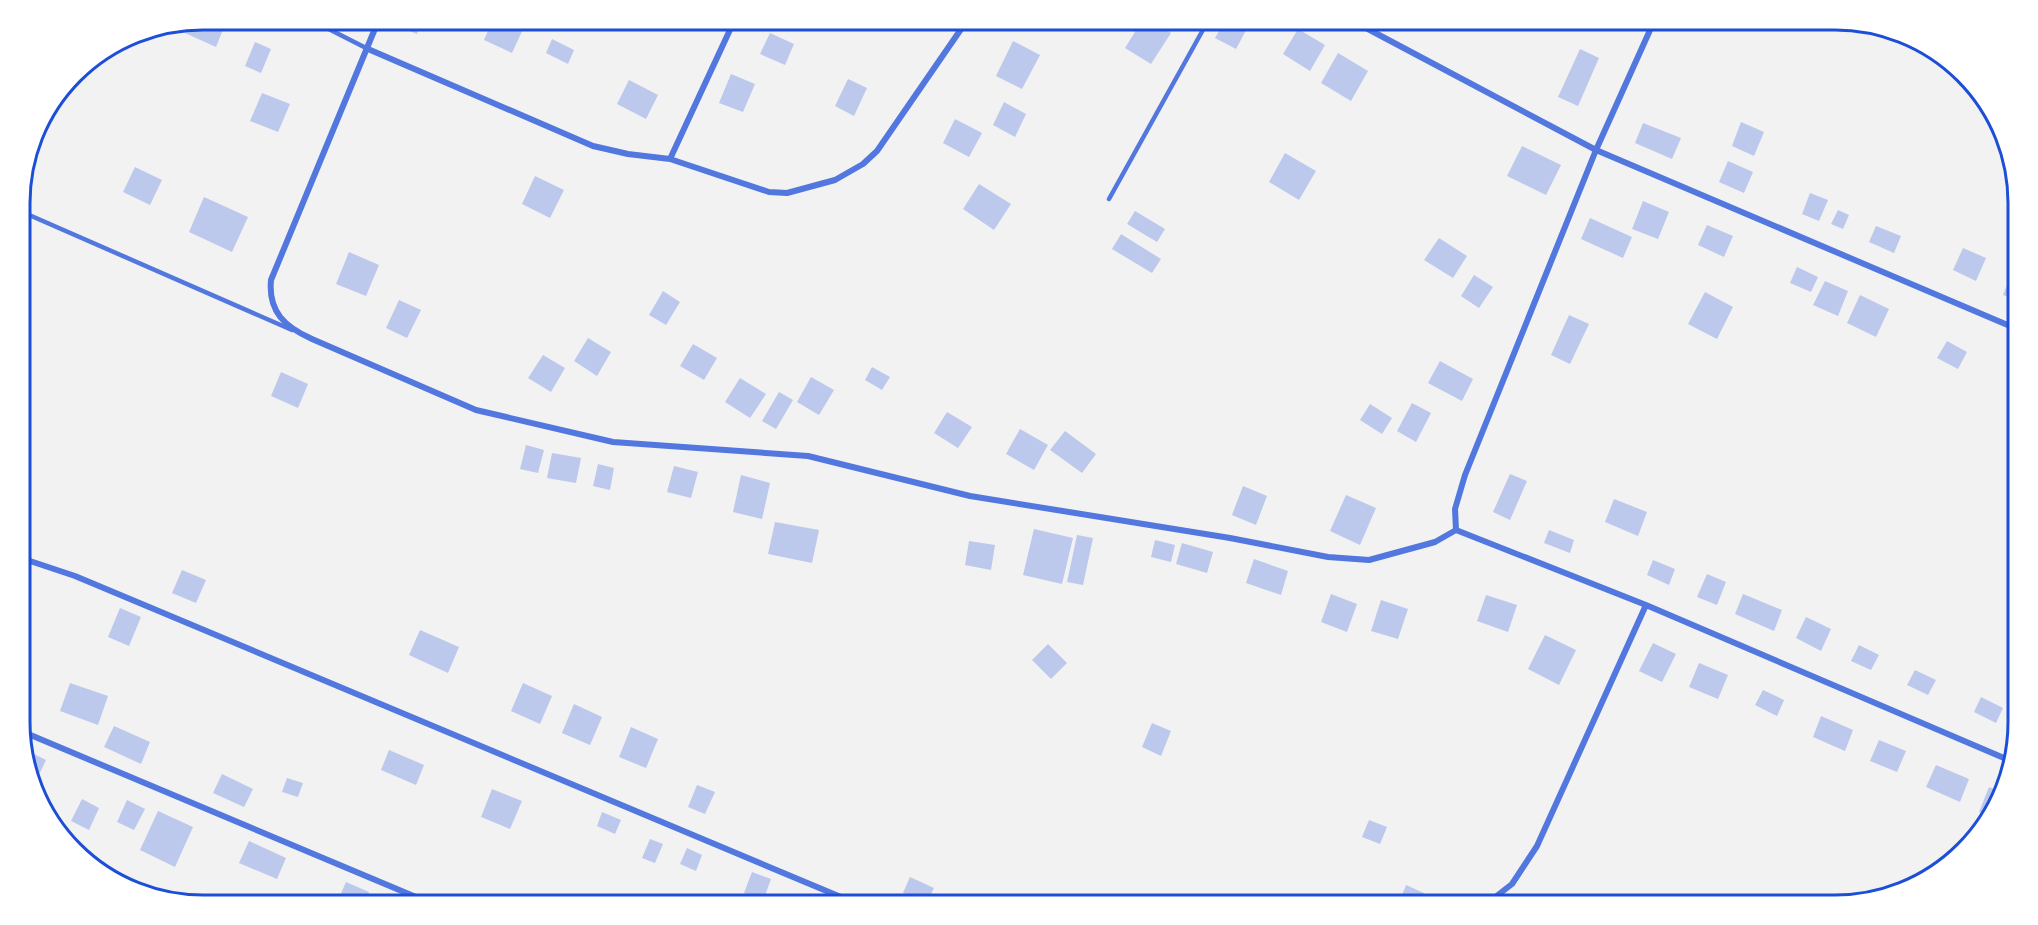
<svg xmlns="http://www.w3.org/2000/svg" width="2038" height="925" font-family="'Golos Text',sans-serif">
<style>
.building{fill:#bdc9ec}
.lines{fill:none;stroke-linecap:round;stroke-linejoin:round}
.service{stroke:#5277de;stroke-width:4.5}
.minor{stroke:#5277de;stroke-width:6}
.rim{fill:none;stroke:#1d4ed8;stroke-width:3}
</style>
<rect width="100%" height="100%" fill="#f2f2f2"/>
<path class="building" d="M203 19 226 22 216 47 176 29 178 25Z
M403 19H422L417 34 400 27Z
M493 19H513L525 25 512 53 484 40Z
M1143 19H1150L1171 33 1151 64 1125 48Z
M1226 19H1252L1236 49 1215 38Z
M1298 29 1325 45 1310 71 1283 54Z
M770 33 794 44 785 65 760 54Z
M552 39 574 50 568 64 546 53Z
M1013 41 1040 55 1022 89 996 76Z
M255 42 271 49 261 73 245 66Z
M1580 49 1599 58 1578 106 1558 97Z
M1338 53 1368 71 1351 101 1321 83Z
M731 74 755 84 743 112 719 103Z
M848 79 867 88 854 116 835 106Z
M629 80 658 95 646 119 617 104Z
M262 93 290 104 278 132 250 121Z
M1004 102 1026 114 1015 137 993 125Z
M955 119 982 133 969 157 943 143Z
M1741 122 1764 132 1754 156 1732 146Z
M1643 123 1681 138 1672 159 1635 143Z
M1522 146 1561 165 1546 195 1507 176Z
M1285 153 1316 171 1299 200 1269 182Z
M1728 161 1753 172 1744 193 1719 182Z
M135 167 162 180 150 205 123 192Z
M535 176 564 190 550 218 522 204Z
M979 184 1011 204 994 230 963 209Z
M1810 193 1828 200 1819 221 1802 214Z
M204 197 248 217 232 252 189 232Z
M1643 201 1669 212 1658 239 1632 229Z
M1838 210 1849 215 1843 229 1831 224Z
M1135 211 1165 229 1157 242 1127 224Z
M1590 218 1632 237 1623 258 1581 239Z
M1707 225 1733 236 1724 257 1698 245Z
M1876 226 1901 236 1894 253 1869 242Z
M1121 234 1161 259 1152 273 1112 249Z
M1439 238 1467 256 1453 278 1424 260Z
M1963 248 1986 258 1976 281 1953 270Z
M349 252 379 265 366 296 336 284Z
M1797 267 1818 277 1811 292 1790 283Z
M2012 273 2017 275V300L2003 295Z
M1474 275 1493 287 1479 308 1461 296Z
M1825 281 1848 291 1838 316 1813 305Z
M663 291 680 302 666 325 649 315Z
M1705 292 1733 307 1717 339 1688 324Z
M1860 295 1889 309 1876 337 1847 323Z
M399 300 421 310 407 338 386 328Z
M1569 315 1589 324 1570 364 1551 355Z
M588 338 611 352 597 376 574 361Z
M1947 341 1967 352 1958 369 1937 358Z
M693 344 717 358 704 380 680 366Z
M543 355 565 368 551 392 528 378Z
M1440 361 1473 379 1462 401 1428 383Z
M872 367 890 377 882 390 865 380Z
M281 372 308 384 298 408 271 396Z
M811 377 834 390 819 415 797 402Z
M740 378 766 394 750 418 725 402Z
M779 392 793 400 776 429 762 421Z
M1412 403 1431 413 1416 442 1397 431Z
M1370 404 1392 418 1382 434 1360 420Z
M947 412 972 427 958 448 934 433Z
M1020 429 1048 445 1034 470 1006 454Z
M1065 431 1096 454 1082 473 1050 450Z
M526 445 544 450 538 473 520 469Z
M552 453 581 458 576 483 547 478Z
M598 464 614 468 610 490 593 486Z
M674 466 698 472 691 498 667 492Z
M1510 474 1527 481 1510 520 1493 512Z
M741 475 770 483 762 519 733 512Z
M1243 486 1267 496 1256 525 1232 515Z
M1346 495 1376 508 1360 545 1330 531Z
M1614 499 1647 512 1638 536 1605 522Z
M775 522 819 530 812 563 768 554Z
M1034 529 1073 538 1062 584 1023 575Z
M1549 530 1574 540 1570 553 1544 543Z
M1077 535 1093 538 1083 585 1067 582Z
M1155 540 1175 545 1171 562 1151 557Z
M969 541 995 545 991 570 965 565Z
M1182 543 1213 552 1207 573 1176 564Z
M1254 559 1288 571 1281 595 1246 583Z
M1653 560 1675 569 1669 585 1647 575Z
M182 570 206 580 196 603 172 593Z
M1707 574 1726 582 1717 605 1697 597Z
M1331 594 1357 604 1347 632 1321 622Z
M1743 594 1782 610 1774 631 1735 614Z
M1486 595 1517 605 1508 632 1477 621Z
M1381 600 1408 609 1398 639 1371 631Z
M120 608 141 617 129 646 108 637Z
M1806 617 1831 629 1821 651 1796 638Z
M420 630 459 647 448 673 409 655Z
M1545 635 1576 650 1559 685 1528 669Z
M1653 643 1676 654 1662 682 1639 671Z
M1048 644 1067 663 1051 679 1032 660Z
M1859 645 1879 655 1871 670 1851 661Z
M1699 663 1728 675 1718 699 1689 687Z
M1915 670 1936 680 1928 695 1907 685Z
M70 683 108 696 98 725 60 711Z
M523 683 552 696 540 724 511 711Z
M1763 690 1784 700 1777 716 1755 705Z
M1981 697 2003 708 1996 723 1974 712Z
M574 704 602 717 590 745 562 733Z
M1821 716 1853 730 1845 751 1813 737Z
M1152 723 1171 731 1161 756 1142 747Z
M114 726 150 742 141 764 104 747Z
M631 727 658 739 646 768 619 757Z
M1879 740 1906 751 1897 772 1870 761Z
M26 750 46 760 37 779 24 753Z
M389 750 424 765 416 785 381 770Z
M1936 765 1969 779 1960 802 1926 787Z
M222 774 253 789 244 807 213 793Z
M287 778 303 783 298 797 282 792Z
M697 785 715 792 705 814 688 807Z
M1989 787 2004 793 1990 817 1979 812Z
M492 789 522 801 510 829 481 817Z
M82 799 99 808 89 830 71 821Z
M127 800 145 809 134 830 117 822Z
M158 811 193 827 175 867 140 850Z
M602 812 621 820 615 834 597 826Z
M1369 820 1387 827 1380 844 1362 837Z
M650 839 663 844 655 863 642 858Z
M249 841 286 858 277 879 239 863Z
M687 848 702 855 696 871 680 864Z
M752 872 771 879 763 901 744 893Z
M910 877 934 888 926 904 903 893Z
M346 882 369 892 364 905H336Z
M1406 885 1424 893 1419 905H1398Z
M544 897 565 905H541Z"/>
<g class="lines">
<path class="service" d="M309 19 368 49
M1109 199 1209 19
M20 211 292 330"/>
<path class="minor" d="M379 19 271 280C268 312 285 327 312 339L476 410 613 442 808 456 970 496 1230 538 1328 557 1369 560 1435 542 1456 530 1646 605 2011 761
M1349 19 1596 150 2017 329
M368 49 593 146 628 154 670 159 769 192 787 193 835 180 863 164 877 151 968 19
M670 159 735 19
M1456 530 1455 509 1465 475 1596 150 1655 19
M21 558 75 576 860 905
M21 731 435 905
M1485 905 1512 884 1537 846 1646 605"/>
</g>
<path d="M0 0H2038V925H0ZM203 30H1835A173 173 0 0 1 2008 203V722A173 173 0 0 1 1835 895H203A173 173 0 0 1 30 722V203A173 173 0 0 1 203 30Z" fill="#fff" fill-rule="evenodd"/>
<path class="rim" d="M203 30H1835A173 173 0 0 1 2008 203V722A173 173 0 0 1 1835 895H203A173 173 0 0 1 30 722V203A173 173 0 0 1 203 30Z"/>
</svg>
